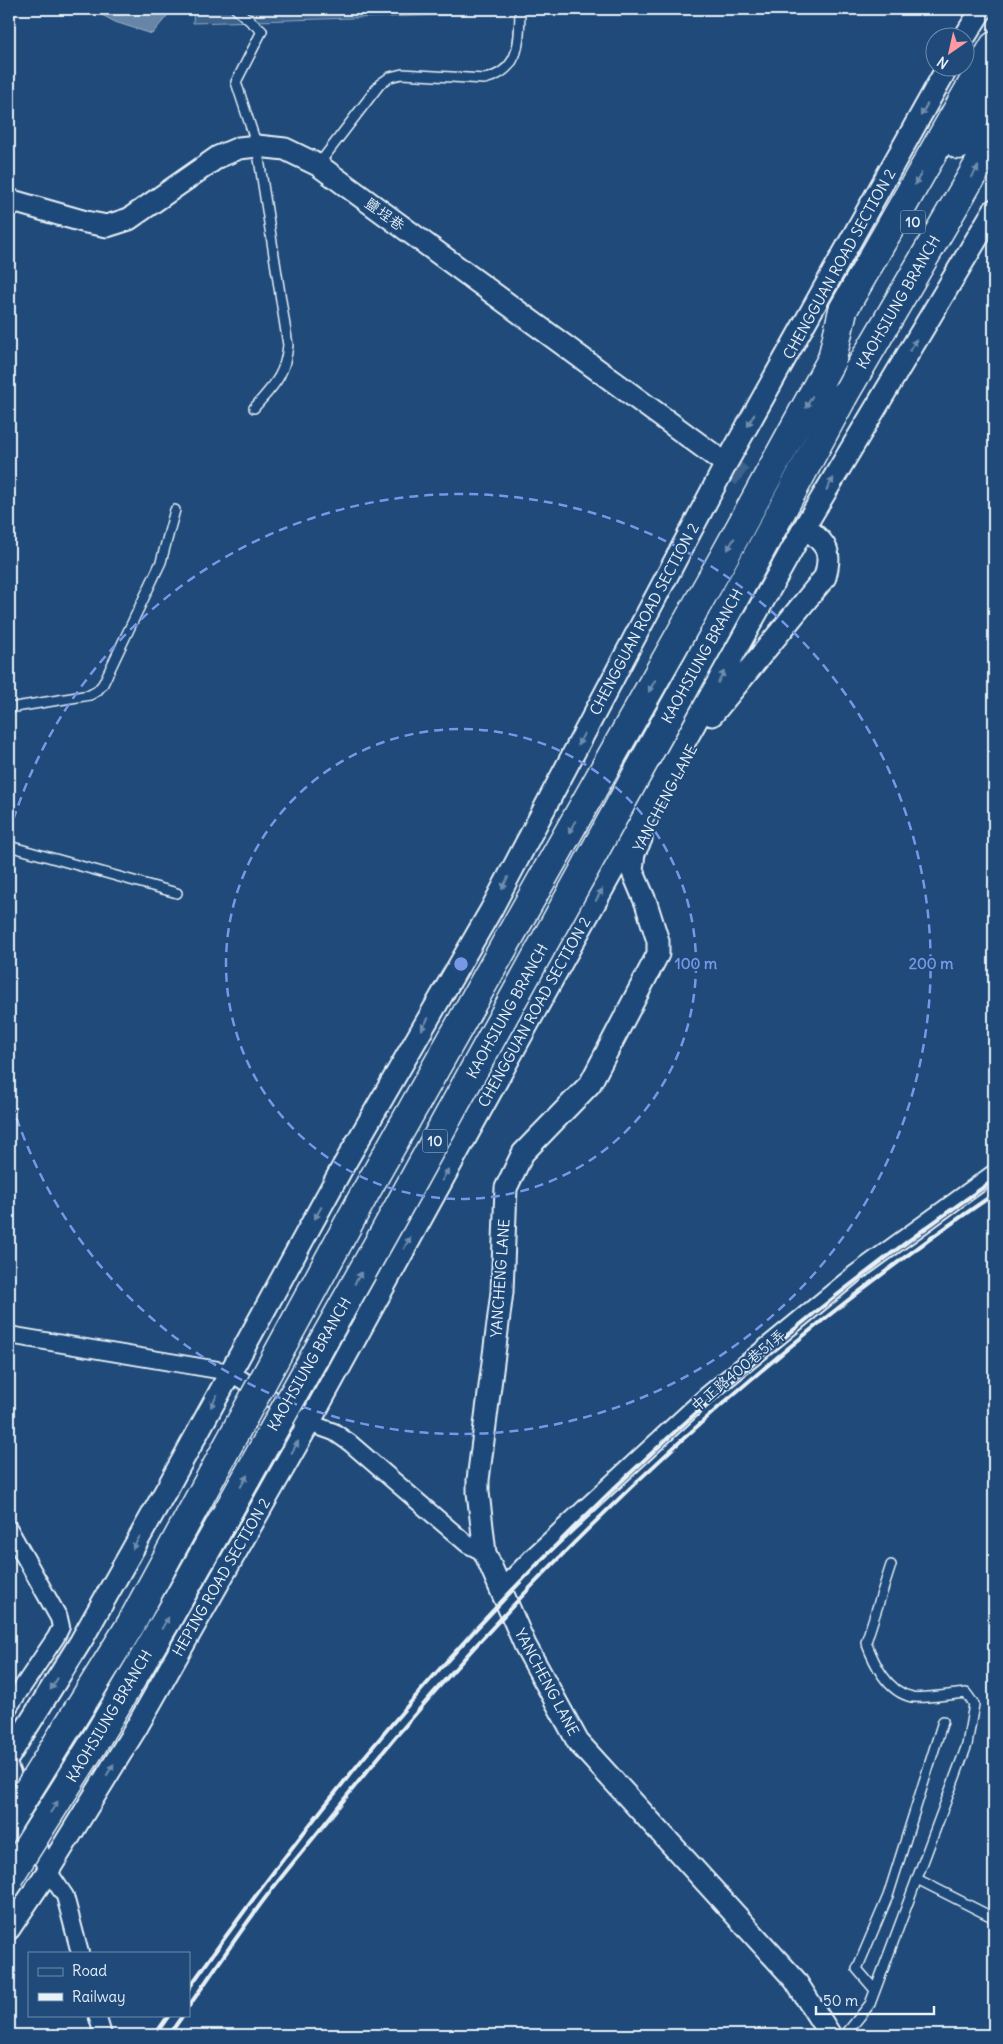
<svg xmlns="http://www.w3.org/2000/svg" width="1003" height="2044" font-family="Delius,'LXGW WenKai TC',sans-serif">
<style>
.green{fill:#3c628c;stroke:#92aac2}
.water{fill:#6685a7;stroke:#9ab0c7}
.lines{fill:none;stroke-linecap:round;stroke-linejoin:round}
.tertiary-tunnel{stroke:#3d638d;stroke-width:21;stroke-dasharray:21 11;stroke-linecap:butt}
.service-casing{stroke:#e8f1f8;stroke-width:12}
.minor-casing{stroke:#e8f1f8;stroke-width:20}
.tertiary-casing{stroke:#e8f1f8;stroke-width:25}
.motorway-casing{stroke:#e8f1f8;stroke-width:31}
.service{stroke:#1f4a7a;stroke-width:9}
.minor{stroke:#1f4a7a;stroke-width:16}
.tertiary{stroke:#1f4a7a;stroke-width:21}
.motorway{stroke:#1f4a7a;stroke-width:28}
.rail{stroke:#e8f1f8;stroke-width:4}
.motorway-bridge-casing{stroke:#e8f1f8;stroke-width:31;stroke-linecap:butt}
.motorway-bridge{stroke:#1f4a7a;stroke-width:28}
.oneway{fill:#6f8dac}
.ring{fill:none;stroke:#7897e6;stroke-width:2.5;stroke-dasharray:9 6}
.labels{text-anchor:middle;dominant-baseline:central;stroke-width:4;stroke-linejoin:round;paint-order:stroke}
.shield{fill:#1f4a7a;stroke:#acbfd2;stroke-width:1}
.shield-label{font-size:14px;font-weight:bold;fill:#e8f1f8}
.street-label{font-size:15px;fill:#e8f1f8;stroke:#1f4a7a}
.centre{fill:#7897e6;stroke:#1f4a7a;stroke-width:2.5}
.ring-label{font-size:15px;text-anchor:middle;font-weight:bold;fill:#7897e6;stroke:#1f4a7a;stroke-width:4;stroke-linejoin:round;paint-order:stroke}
</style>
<rect width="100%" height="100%" fill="#1f4a7a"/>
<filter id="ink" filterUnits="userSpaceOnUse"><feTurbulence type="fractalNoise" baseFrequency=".02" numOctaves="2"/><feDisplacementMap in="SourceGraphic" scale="10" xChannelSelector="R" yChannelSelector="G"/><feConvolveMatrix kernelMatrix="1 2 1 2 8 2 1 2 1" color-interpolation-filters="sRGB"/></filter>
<g filter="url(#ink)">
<path class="green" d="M194 9H446L448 15 193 23Z"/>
<path class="water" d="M91 9H173L152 34 115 22Z"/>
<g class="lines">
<path class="tertiary-tunnel" d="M726 464 805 526"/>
<g class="service-casing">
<path id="service" d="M236 9 262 31 236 82 257 146 288 345C285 376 274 385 254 408
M318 165 380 84 390 77 402 74 484 79C522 71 519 39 520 9
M9 708 90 695 97 691 103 684 161 562 175 510
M9 846 177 893
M917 1879 994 1918
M875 1990 857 1969 888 1896 943 1721
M845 2035 870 2004 967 1745 974 1704 966 1693C955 1694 920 1699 912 1697 887 1692 874 1663 866 1642L891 1565"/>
</g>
<g class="minor-casing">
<path id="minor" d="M9 1335 230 1372 309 1423 334 1432 350 1443 467 1544 485 1553
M9 1529 59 1618 61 1627 56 1637 9 1707
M501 1589 534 1555 706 1396 856 1273 994 1173
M9 1766 48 1871 65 1896 80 1953
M97 2015 103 2035"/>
</g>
<g class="tertiary-casing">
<path id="tertiary" d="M964 38 982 9
M9 200 86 222 107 226 129 219 218 157 239 148 257 146 285 149 318 165 726 464
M712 715 825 577C833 548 825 545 805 526
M641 839 634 853 632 870 646 903 658 941V954L590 1084 523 1153 506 1188 502 1292 478 1480V1492L485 1553 525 1645 578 1742 795 1980 830 2035
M9 1756 81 1641 169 1485 341 1170 491 910 726 464 947 68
M9 1929 48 1871 135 1730 309 1423 564 958 805 526 994 210"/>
</g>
<g class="motorway-casing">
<path id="motorway" d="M959 145 994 85
M832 359 843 310 994 46
M844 395 994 138"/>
</g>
<use href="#service" class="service"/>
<use href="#minor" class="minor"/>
<use href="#tertiary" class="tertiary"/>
<use href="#motorway" class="motorway"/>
<path class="rail" d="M189 1988C266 1878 349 1771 438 1671 602 1486 790 1320 994 1180
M189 2006C210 1976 230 1946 252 1916 277 1880 307 1847 334 1812 523 1575 744 1364 994 1194
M155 2035 169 2015
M169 2035 183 2015"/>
<g class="motorway-bridge-casing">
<path id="motorway-bridge" d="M9 1821 131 1624 364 1195 725 555 832 359
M9 1877 92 1746 169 1616 384 1233 753 564 844 395"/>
</g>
<use href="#motorway-bridge" class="motorway-bridge"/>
</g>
<defs><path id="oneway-solid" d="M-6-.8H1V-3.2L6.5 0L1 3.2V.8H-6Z" transform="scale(1.25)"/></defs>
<g class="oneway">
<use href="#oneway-solid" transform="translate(924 110) rotate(119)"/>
<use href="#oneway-solid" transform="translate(975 172) rotate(-60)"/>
<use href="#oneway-solid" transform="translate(918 179) rotate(120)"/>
<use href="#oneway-solid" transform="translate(913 345) rotate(-60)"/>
<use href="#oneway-solid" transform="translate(809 402) rotate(119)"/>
<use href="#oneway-solid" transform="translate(751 420) rotate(120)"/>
<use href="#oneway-solid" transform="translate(830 484) rotate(-59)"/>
<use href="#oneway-solid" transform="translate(731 544) rotate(119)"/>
<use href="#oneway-solid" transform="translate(721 677) rotate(-61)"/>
<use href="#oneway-solid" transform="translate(652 686) rotate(119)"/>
<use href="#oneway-solid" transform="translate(581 739) rotate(118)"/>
<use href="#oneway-solid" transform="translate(572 827) rotate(119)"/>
<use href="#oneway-solid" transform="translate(505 883) rotate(118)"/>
<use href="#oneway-solid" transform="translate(599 895) rotate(-61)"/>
<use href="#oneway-solid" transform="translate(425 1024) rotate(120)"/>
<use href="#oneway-solid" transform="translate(445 1175) rotate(-61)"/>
<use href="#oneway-solid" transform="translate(318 1213) rotate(119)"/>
<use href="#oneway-solid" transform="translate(407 1243) rotate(-61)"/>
<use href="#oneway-solid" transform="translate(358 1278) rotate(-60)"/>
<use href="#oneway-solid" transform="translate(214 1401) rotate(118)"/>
<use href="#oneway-solid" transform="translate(295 1447) rotate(-60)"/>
<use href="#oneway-solid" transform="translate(244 1481) rotate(-61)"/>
<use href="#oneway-solid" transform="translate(136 1543) rotate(120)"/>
<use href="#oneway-solid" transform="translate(165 1623) rotate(-60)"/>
<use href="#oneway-solid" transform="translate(54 1684) rotate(122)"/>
<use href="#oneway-solid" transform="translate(110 1770) rotate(-58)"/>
<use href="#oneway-solid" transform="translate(54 1807) rotate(-57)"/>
</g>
</g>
<g class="ring">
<circle cx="461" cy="964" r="235"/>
<path d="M9 834A470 470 0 1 1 9 1094"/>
</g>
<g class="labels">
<g class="shield">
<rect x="900.5" y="210.5" width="25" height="23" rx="4"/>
<rect x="422.5" y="1129.5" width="25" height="23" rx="4"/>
</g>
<g class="shield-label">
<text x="913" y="222">10</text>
<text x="435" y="1141">10</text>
</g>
<g class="street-label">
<text transform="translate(385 214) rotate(36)">鹽埕巷</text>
<text transform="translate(839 264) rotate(-61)">CHENGGUAN ROAD SECTION 2</text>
<text transform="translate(898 302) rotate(-60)">KAOHSIUNG BRANCH</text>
<text transform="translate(644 619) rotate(-62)">CHENGGUAN ROAD SECTION 2</text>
<text transform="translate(702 656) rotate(-61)">KAOHSIUNG BRANCH</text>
<text transform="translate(665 798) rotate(-62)">YANCHENG LANE</text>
<text transform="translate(507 1011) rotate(-61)">KAOHSIUNG BRANCH</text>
<text transform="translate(534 1012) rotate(-61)">CHENGGUAN ROAD SECTION 2</text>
<text transform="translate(500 1278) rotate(-86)">YANCHENG LANE</text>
<text transform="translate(309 1364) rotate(-60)">KAOHSIUNG BRANCH</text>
<text transform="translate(738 1370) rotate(-40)">中正路400巷51弄</text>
<text transform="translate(221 1577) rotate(-60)">HEPING ROAD SECTION 2</text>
<text transform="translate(547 1682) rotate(62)">YANCHENG LANE</text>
<text transform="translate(109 1716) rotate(-59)">KAOHSIUNG BRANCH</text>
</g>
</g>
<circle cx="461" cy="964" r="8" class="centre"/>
<g class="ring-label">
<text x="696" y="969">100 m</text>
<text x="931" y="969">200 m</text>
</g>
<rect width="1003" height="2044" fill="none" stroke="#1f4a7a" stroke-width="30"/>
<rect x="15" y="15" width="973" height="2014" fill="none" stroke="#e8f1f8" stroke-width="2" filter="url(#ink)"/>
<rect x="28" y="1952" width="162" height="65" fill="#1f4a7a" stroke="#6f8dac"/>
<rect x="38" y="1968" width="25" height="8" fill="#1f4a7a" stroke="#6f8dac"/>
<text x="72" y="1976" font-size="15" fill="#e8f1f8">Road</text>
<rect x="38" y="1993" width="25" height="8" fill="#e8f1f8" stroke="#6f8dac"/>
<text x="72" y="2002" font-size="15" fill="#e8f1f8">Railway</text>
<g transform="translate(950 52) rotate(214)"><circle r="24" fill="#1f4a7a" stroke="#6f8dac"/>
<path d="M0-4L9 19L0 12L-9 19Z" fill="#ff9aa2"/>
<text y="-8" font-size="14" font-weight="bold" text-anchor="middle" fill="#e8f1f8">N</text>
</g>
<path d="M816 2006v8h118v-8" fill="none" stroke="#e8f1f8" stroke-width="2.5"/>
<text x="823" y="2006" font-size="15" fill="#e8f1f8" stroke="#1f4a7a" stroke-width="4" paint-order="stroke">50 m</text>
</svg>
